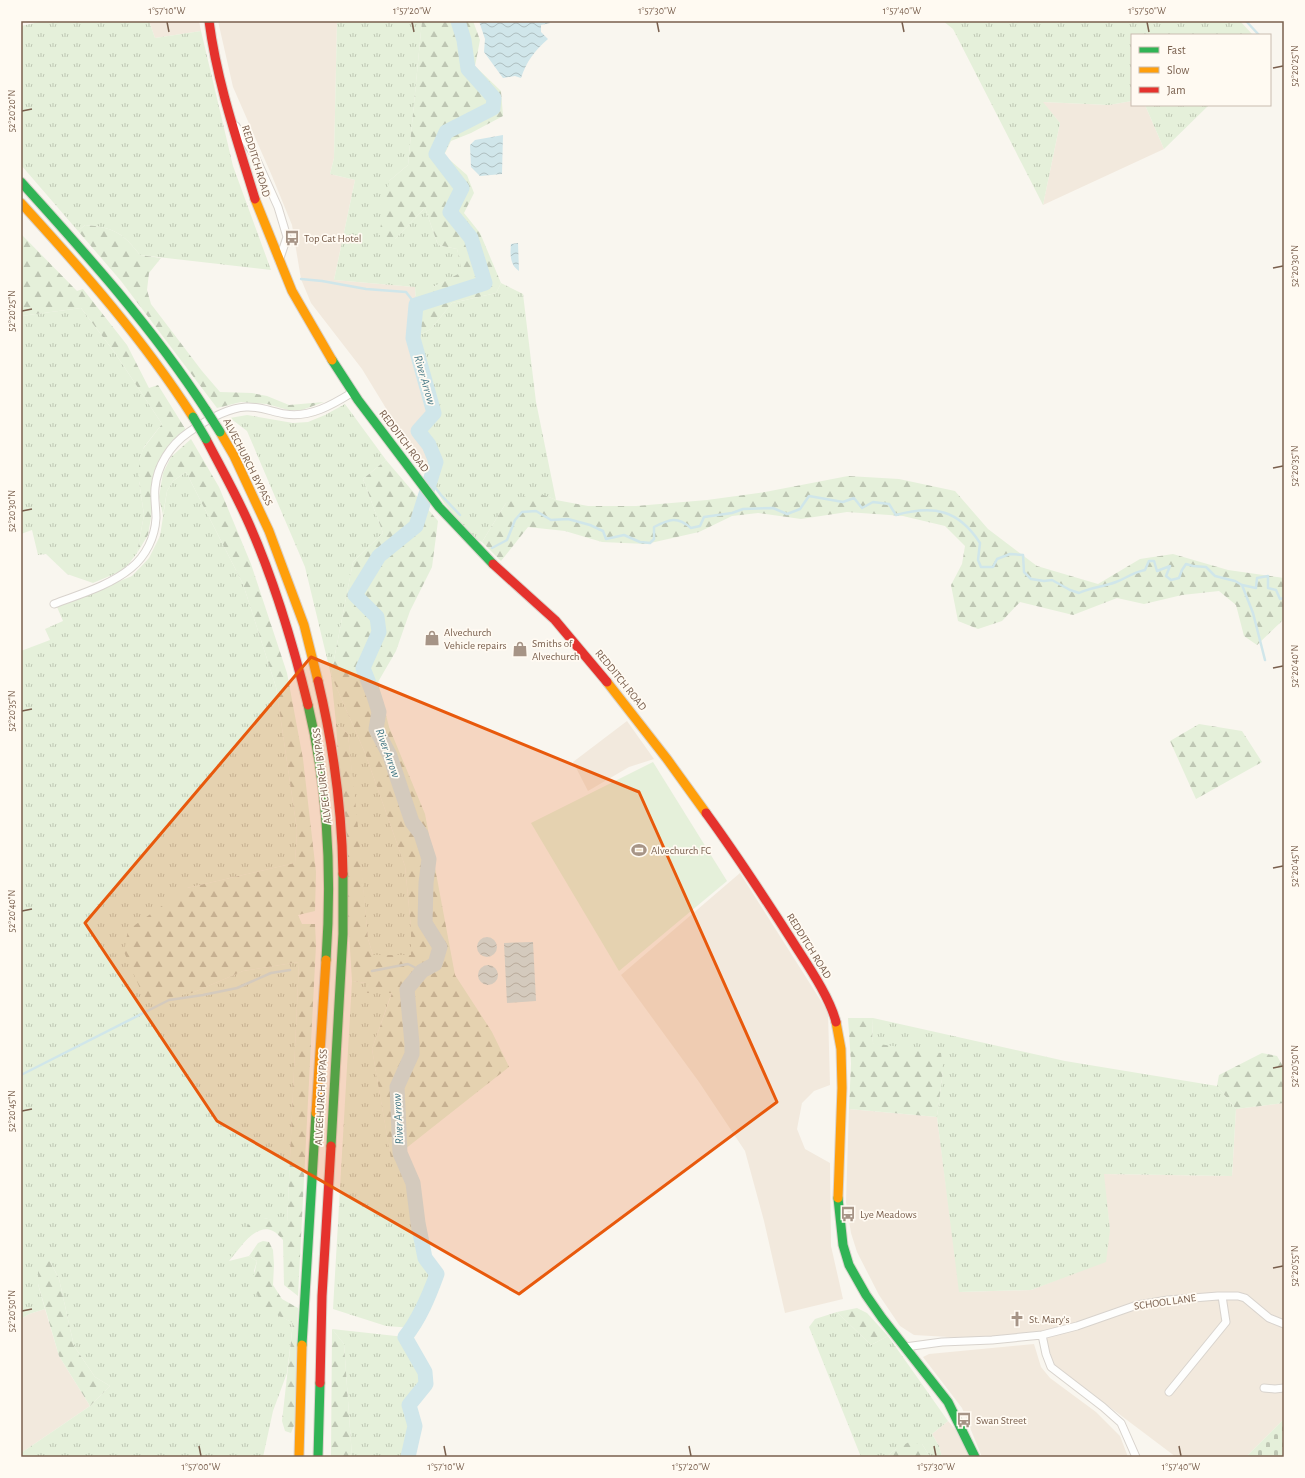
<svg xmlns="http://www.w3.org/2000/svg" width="1305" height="1478" font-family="'Alegreya Sans',sans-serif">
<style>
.residential{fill:#f2e9dd}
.grass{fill:url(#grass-tufts)}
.forest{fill:url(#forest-firs)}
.cemetery{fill:url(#cemetery-stones)}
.garden{fill:#e5f0da}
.water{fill:url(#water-waves)}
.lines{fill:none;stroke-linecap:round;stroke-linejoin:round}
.stream{stroke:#d0e6ea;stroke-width:2.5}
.river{stroke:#d0e6ea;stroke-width:15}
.street-casing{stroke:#d8d3cd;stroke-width:9}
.fast-casing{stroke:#dad3cc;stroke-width:11}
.slow-casing{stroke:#dad3cc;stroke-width:11}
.jam-casing{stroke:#dad3cc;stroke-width:11}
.street{stroke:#fefefd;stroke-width:7}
.fast{stroke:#30b455;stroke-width:9}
.slow{stroke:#ff9f0a;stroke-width:9}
.jam{stroke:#e5322d;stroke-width:9}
.fast-bridge-casing{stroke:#dad2cc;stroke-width:11;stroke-linecap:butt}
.fast-bridge{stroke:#30b455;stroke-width:9}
.marked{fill:#e8590c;fill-opacity:0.2;stroke:#e8590c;stroke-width:3;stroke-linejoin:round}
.ticks{fill:none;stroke:#795f4d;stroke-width:1.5}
.labels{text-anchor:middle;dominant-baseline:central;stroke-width:3.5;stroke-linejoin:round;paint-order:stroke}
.street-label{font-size:11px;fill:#795f4d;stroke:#fffaf2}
.poi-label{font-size:11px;fill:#795f4d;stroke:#fffaf2;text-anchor:start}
.water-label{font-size:12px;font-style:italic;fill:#437785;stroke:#fffaf2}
.neatline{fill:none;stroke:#795f4d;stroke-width:1.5}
.ticks-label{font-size:10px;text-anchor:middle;fill:#795f4d}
</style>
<defs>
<pattern id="grass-tufts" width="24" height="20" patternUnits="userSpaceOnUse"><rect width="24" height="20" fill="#e5f0da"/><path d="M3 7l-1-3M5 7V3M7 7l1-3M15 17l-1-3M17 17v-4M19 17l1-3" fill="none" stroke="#bec6b3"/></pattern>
<pattern id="forest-firs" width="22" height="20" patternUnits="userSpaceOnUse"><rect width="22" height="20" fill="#e5f0da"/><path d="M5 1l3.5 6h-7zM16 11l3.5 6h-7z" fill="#bec6b3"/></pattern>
<pattern id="cemetery-stones" width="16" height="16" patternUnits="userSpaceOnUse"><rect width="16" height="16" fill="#e5f0da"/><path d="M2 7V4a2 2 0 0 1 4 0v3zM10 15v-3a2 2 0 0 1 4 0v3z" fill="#bec6b3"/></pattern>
<pattern id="water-waves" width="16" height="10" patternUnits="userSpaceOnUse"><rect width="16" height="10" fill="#d0e6ea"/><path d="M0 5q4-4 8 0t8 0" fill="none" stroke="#aebec0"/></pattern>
</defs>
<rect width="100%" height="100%" fill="#f9f6ef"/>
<path class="residential" d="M149 21H199L201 31 155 38Z
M218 21H337L334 158 330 174 355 180 334 280 415 287 416 305 413 338 434 413 418 431 429 445 436 462 431 482 362 369 311 303 301 279 292 225 272 176 233 87Z
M1132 101V105H1145L1164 149 1043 205 1060 123 1042 102 1109 105Z
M627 721 654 759 629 767 588 791 573 762Z
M740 873 828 1012 830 1085 814 1091 802 1103 797 1129 805 1149 830 1163 831 1246 843 1299 785 1313 764 1221 745 1151 699 1082 621 975Z
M1284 1103V1419L1246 1457H1176L1058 1368 1051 1361 1045 1331 983 1339 914 1335 900 1326 879 1295 857 1252 851 1233 846 1202 849 1109 937 1117 960 1292 1031 1290 1059 1279 1110 1230 1103 1174 1232 1176 1236 1109Z
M45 1309 59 1356 90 1406 21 1453V1319L29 1314Z
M1034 1344 1041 1367 1050 1378 1096 1412 1120 1436 1128 1457H982L962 1408 923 1357 929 1354Z
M948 1421 956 1430 970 1457H942L939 1446 932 1434Z"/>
<path class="grass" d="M44 21H149L155 38 201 31 233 166 271 270 140 255C123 233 113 227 85 225L78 231 21 165V26Z
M337 21H422L408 165 389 181 395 239 425 208 438 245 457 249 463 272 433 287H415L334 280 355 180 330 174 334 158Z
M943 21H1240L1253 35H1132V101L1109 105 1043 102 1060 123 1043 205 953 29Z
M1145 105H1209L1164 149Z
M501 283 523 294 536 402 556 500 549 497 506 503 482 542 473 538 444 503 431 482 436 462 429 445 418 431 434 412 413 338 431 329 452 303 496 293Z
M81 308 115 353 162 424 144 447 139 461V481L144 515 137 553 124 570 93 583 67 574 46 554 38 555 32 530 21 534V316Z
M345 404 386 460 363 479 383 533 353 562 331 675 365 753 405 866 411 928V956L373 955 368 939 348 734 336 723 331 675 305 567 247 431 230 418 247 415 293 423 308 422 325 415Z
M186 472 243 584 276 687 297 830 295 863 187 888 192 993 243 971 299 962 287 1224 264 1218 229 1261 249 1256 257 1261 254 1271 264 1307 293 1323 287 1373 273 1411 263 1457H21V1453L90 1406 110 1386 95 1377 74 1346 59 1279 50 1261 38 1284 45 1309 29 1314 21 1319V651L50 640 45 629 63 621 57 607 132 576 149 558 160 536 167 491 173 481Z
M352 981 366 983 367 993 392 992 372 1049 391 1158 400 1153 413 1183 418 1223 425 1257 437 1274 426 1304 413 1328 386 1326 333 1309Z
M873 1018 1065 1061 1217 1086 1236 1109 1232 1176 1104 1174 1110 1230 1106 1262 1031 1290 959 1292 937 1117 943 1071 872 1043Z
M837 1312 871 1345 888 1336 948 1421 932 1434 939 1446 942 1457H930L922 1444 896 1449 886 1457H861L809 1327 815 1319Z
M332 1329 405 1337 425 1372 426 1384 409 1405 415 1426 408 1457H352L344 1344Z"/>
<path class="forest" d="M422 21H473L480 40 475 66 501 91 503 116 471 133 451 141 444 155 467 175 474 193 464 213 480 233 501 283 496 293 452 303 431 329 413 338 416 305 415 287H433L462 272 457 249 438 245 425 208 395 239 379 235 389 181 408 165Z
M85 225C113 227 123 233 140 255L161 258 149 273 147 290 151 304 202 371 220 392 252 393 267 396 289 405 324 402 302 410H288L267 404 241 402 217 408 121 281 78 231Z
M21 234 77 291 83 289 127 345 149 388 158 385 186 430 171 443 161 458 151 486 152 512 148 535 137 553 144 515 139 481V461L143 449 162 424 115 353 81 308 21 316Z
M191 439 219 487 251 564 287 673 303 759 316 872 315 911 298 915 302 924H315L316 945 298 1296 284 1285 283 1240C280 1237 277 1233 273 1231 256 1222 238 1250 228 1261L234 1249 250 1222 264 1218 287 1223 299 962 243 971 192 993 146 1002 124 952 128 930 187 888 295 863 297 830 276 687 243 584 186 472 173 481 167 491 163 515 159 497 163 473 171 457Z
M386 460 438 521 432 567 410 611 396 651 378 682 389 727 425 814 455 975 492 1032 509 1067 400 1153 391 1159 372 1049 392 993H366V983L352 981 336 723 348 734 358 827 368 939 373 955H411V928L405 866 365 753 331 675 353 562 383 533 363 479Z
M848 476 899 479 955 491 988 529 1037 566 1098 584 1140 559 1173 554 1228 570 1284 578V619L1257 645 1244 636 1236 605 1219 591 1182 595 1144 604 1117 598 1073 615 1020 602 1002 621 978 629 958 621 951 585 962 564 965 546 945 526 903 516 847 512 801 519 758 513 732 516 699 532 646 544 602 542 565 531 528 527 501 561 482 542 506 503 522 497 540 494 549 497 556 500 588 506H636L707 500 765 492Z
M1199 724 1242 731 1262 762 1196 799 1170 741Z
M848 1018H873L872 1043 941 1053 943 1071 937 1117 849 1109 851 1063Z
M1262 1053 1277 1056 1284 1068V1103L1236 1109 1217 1086 1219 1075Z
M263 1241 269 1242 273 1250 274 1265 273 1285 282 1299 298 1308 295 1423 291 1433 285 1431 282 1421 293 1323 264 1308 252 1284 257 1261 249 1256 258 1243Z
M50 1261 59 1279 74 1346 95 1377 110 1386 90 1406 59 1356 38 1284V1264Z
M857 1308 867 1313 888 1336 871 1345 837 1312Z
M332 1329 344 1344 352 1457H331Z
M909 1442 922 1444 930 1457H886L896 1449Z"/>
<path class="cemetery" d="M1284 1419V1457H1246Z"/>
<path class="garden" d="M653 762 727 881 619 971 531 823Z"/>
<path class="water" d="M479 21H550V23L541 25V32L548 39C535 50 526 62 521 78L515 76 503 78 484 52 485 39Z
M503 135 502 174 480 176 471 167 470 145 475 140Z
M518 243 519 271C510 265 510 255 511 244Z
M477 947a10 10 0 1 1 20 0a10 10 0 1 1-20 0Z
M533 942 536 1001 507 1003 504 943Z
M478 975a10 10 0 1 1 20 0a10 10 0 1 1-20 0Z"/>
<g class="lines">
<path class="stream" d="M1246 21 1259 35
M301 279 322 281 366 289 406 292 416 305
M431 482 441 495 460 515
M492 548 507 540 515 520 522 512 536 511 551 520 568 519 590 525 603 531 606 539 624 535 640 542 650 543 654 539V527C670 519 677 516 691 528L700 526 704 517 732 513 743 509 773 508 787 514 800 509 809 496 843 502 854 498 862 508 873 502 889 504 896 515C933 505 958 509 980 543L978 560 981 567H993L997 559 1010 554 1023 555 1024 572 1031 579 1044 581 1052 580 1070 590 1079 593C1091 587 1103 587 1116 582 1127 578 1131 573 1145 570L1149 561H1154L1157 571 1170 566 1166 576 1171 580 1179 578 1182 570 1186 564 1193 566 1206 567 1215 576 1235 581 1242 585 1256 588 1257 578 1268 576V588L1276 590 1280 599 1284 598
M1242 585 1253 613 1265 660
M372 971 408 964 422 971
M21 1075 169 1000 203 995 237 988 271 973 290 970"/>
<path class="river" d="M408 1457 415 1426 409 1405 426 1384 425 1372 405 1337C420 1318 429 1296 437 1274L425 1258 418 1223 413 1183 400 1153 397 1087 412 1054V1044L407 989 422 971 435 964 440 947 425 923 426 883 429 859 421 834 412 822 390 756 376 729 379 712 374 696 363 668 379 632 377 617 355 595 379 556 416 526 436 462 429 445 418 431 434 413 413 338 416 305 485 283 471 238 450 212 462 188 436 154 446 132 493 108 494 98 468 69 464 40 458 21"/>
<g class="street-casing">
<path id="street" d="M236 126 255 156 278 207 287 237 279 261
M54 604C80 594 109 586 131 568 146 556 155 537 156 518 156 508 154 498 155 488 157 466 170 445 189 432 205 421 226 408 246 407 260 406 272 412 285 414 310 418 332 405 353 392
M1042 1335 1046 1354 1051 1367 1103 1407 1121 1423 1136 1457
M905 1347 942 1342 992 1340 1042 1335 1077 1326 1137 1305 1168 1300 1218 1296H1238L1245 1298 1269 1318 1284 1324
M1264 1388 1275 1389 1284 1388
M1169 1392 1226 1322 1222 1296"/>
</g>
<g class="fast-casing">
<path id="fast" d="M21 182C87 255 152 327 206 410
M332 360 358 400 439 507 493 564
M308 705C328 788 332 875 326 960
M331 1146 343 934V874
M838 1198 843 1245 849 1265 866 1295 882 1318 948 1402 975 1457
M302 1345 316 1113
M318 1457 320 1383"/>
</g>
<g class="slow-casing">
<path id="slow" d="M255 199 292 291 332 360
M21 203C83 271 143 339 193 417
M220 432 234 456 269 531 304 625 318 681
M607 682 667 759 706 813
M836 1022 841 1049 842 1088 838 1198
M316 1113 326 960
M299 1457 302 1345"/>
</g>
<g class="jam-casing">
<path id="jam" d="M209 21C217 82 237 140 255 199
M206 439C221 468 237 496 250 526 275 583 293 644 308 705
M493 564 555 620 607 682
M318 681C333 744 342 809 343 874
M706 813C736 854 764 897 791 939 806 963 829 995 836 1022
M320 1383 322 1296 331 1146"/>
</g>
<use href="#street" class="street"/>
<use href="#fast" class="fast"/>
<use href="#slow" class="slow"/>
<use href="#jam" class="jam"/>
<g class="fast-bridge-casing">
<path id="fast-bridge" d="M206 410 220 432
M193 417 206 439"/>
</g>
<use href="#fast-bridge" class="fast-bridge"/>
</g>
<path class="marked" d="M311 657 639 792 777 1102 519 1294 217 1121 85 923Z"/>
<path class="ticks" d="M167 22 169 32M412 22 414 32M657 22 659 32M902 22 904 32M1147 22 1149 32M1273 68 1283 66M22 111 32 109M1273 268 1283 266M22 311 32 309M1273 468 1283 466M22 511 32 509M1273 668 1283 666M22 711 32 709M1273 868 1283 866M22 911 32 909M1273 1068 1283 1066M22 1111 32 1109M1273 1268 1283 1266M22 1311 32 1309M199 1446 201 1456M444 1446 446 1456M689 1446 691 1456M934 1446 936 1456M1179 1446 1181 1456"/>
<defs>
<g id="bus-bare" transform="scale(1.2)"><path d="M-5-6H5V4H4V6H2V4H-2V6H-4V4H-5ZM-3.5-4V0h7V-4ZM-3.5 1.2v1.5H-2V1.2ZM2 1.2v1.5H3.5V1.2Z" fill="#a69486" stroke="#fffaf2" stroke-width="2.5" paint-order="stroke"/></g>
<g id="shop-bare" transform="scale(1.2)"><path d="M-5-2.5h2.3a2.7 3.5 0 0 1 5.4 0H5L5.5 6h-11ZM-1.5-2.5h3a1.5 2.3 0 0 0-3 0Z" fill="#a69486" stroke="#fffaf2" stroke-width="2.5" paint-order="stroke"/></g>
<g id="stadium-bare" transform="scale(1.2)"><path d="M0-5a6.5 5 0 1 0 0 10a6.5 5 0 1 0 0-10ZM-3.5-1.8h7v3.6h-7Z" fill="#a69486" stroke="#fffaf2" stroke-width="2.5" paint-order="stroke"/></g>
<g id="church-bare" transform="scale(1.2)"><path d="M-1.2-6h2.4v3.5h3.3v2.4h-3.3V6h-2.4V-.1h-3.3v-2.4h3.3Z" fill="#a69486" stroke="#fffaf2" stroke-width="2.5" paint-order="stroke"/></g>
</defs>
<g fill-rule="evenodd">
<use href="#bus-bare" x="292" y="238"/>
<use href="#shop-bare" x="432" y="638"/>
<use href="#shop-bare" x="520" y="649"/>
<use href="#stadium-bare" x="639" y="850"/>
<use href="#bus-bare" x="848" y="1214"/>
<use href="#church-bare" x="1017" y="1319"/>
<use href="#bus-bare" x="964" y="1420"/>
</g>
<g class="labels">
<g class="street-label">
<text transform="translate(256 161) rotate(73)">REDDITCH ROAD</text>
<text transform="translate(404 441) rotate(53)">REDDITCH ROAD</text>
<text transform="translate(248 462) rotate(63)">ALVECHURCH BYPASS</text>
<text transform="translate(621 680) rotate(51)">REDDITCH ROAD</text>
<text transform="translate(322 776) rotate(-97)">ALVECHURCH BYPASS</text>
<text transform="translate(809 946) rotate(58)">REDDITCH ROAD</text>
<text transform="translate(321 1097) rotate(-87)">ALVECHURCH BYPASS</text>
<text transform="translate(1165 1302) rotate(-8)">SCHOOL LANE</text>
</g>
<g class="poi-label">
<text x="304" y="238">Top Cat Hotel</text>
<text x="444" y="632">Alvechurch<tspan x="444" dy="13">Vehicle repairs</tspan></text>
<text x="532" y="643">Smiths of<tspan x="532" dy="13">Alvechurch</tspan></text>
<text x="651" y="850">Alvechurch FC</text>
<text x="860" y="1214">Lye Meadows</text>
<text x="1029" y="1319">St. Mary's</text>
<text x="976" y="1420">Swan Street</text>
</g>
<g class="water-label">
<text transform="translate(425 380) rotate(74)">River Arrow</text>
<text transform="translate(388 753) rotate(70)">River Arrow</text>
<text transform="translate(398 1119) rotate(-93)">River Arrow</text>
</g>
</g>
<rect width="1305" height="1478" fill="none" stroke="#fffaf2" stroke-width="44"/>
<rect x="1131" y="34" width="140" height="72" fill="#fffaf2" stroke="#c9bcb0"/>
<rect x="1139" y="47" width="20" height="6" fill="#30b455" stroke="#c9bcb0"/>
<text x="1167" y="54" font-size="12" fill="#795f4d">Fast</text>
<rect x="1139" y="67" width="20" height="6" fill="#ff9f0a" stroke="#c9bcb0"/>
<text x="1167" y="74" font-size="12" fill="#795f4d">Slow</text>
<rect x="1139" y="87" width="20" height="6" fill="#e5322d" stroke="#c9bcb0"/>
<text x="1167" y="94" font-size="12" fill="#795f4d">Jam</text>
<rect x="22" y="22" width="1261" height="1434" class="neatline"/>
<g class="ticks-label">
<text x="167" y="14">1°57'10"W</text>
<text x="412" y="14">1°57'20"W</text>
<text x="657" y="14">1°57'30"W</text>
<text x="902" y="14">1°57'40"W</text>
<text x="1147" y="14">1°57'50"W</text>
<text transform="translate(1294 66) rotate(-90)" y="4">52°20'25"N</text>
<text transform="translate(11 111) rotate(-90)" y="4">52°20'20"N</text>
<text transform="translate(1294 266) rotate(-90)" y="4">52°20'30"N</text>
<text transform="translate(11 311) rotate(-90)" y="4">52°20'25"N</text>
<text transform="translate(1294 466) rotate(-90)" y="4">52°20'35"N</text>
<text transform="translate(11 511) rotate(-90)" y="4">52°20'30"N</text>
<text transform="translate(1294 666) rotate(-90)" y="4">52°20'40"N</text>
<text transform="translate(11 711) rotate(-90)" y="4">52°20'35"N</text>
<text transform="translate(1294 866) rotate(-90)" y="4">52°20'45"N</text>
<text transform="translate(11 911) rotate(-90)" y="4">52°20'40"N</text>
<text transform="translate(1294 1066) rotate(-90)" y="4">52°20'50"N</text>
<text transform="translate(11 1111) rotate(-90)" y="4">52°20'45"N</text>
<text transform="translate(1294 1266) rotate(-90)" y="4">52°20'55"N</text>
<text transform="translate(11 1311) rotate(-90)" y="4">52°20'50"N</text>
<text x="201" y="1470">1°57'00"W</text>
<text x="446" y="1470">1°57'10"W</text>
<text x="691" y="1470">1°57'20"W</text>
<text x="936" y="1470">1°57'30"W</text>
<text x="1181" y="1470">1°57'40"W</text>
</g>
</svg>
